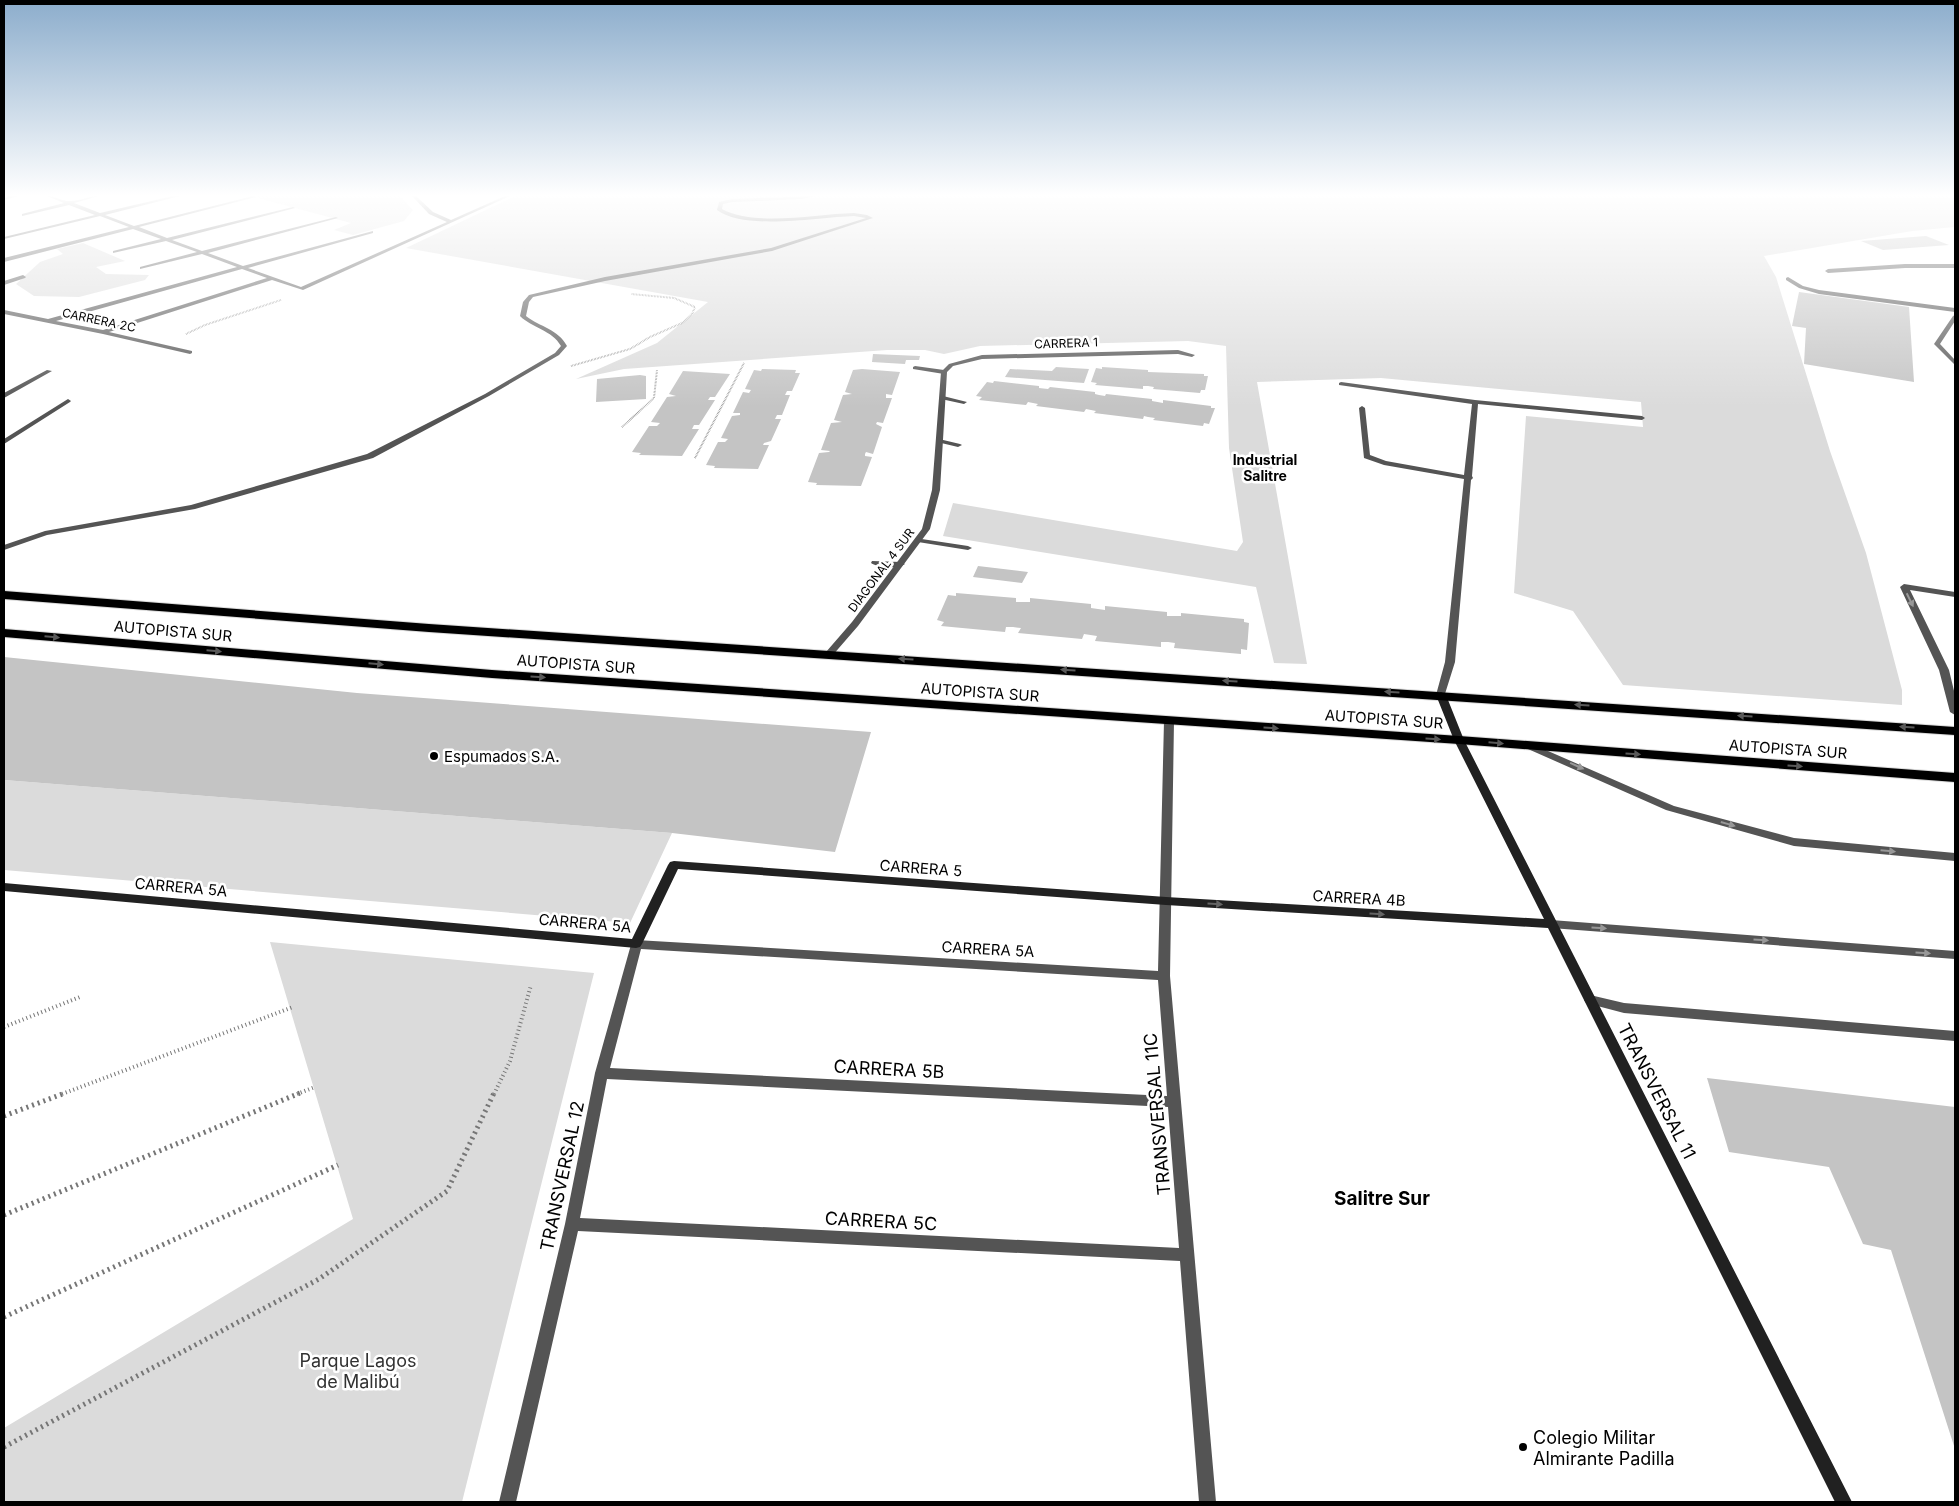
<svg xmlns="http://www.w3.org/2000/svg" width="1959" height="1506" font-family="Inter,sans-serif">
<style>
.green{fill:#dbdbdb}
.building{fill:#c4c4c4}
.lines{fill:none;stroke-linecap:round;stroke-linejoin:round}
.trunk-casing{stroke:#dbdbdb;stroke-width:2}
.path-far2{stroke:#767676;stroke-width:2;stroke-dasharray:0.5 1;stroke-linecap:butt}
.path-far1{stroke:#767676;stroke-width:4;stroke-dasharray:1 3;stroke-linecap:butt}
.path{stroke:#767676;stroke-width:5;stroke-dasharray:2 4;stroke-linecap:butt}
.service{fill:#545454;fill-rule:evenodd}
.minor{fill:#545454;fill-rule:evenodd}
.secondary{fill:#212121;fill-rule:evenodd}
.trunk{fill:#000;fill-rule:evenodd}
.oneway{fill:#989898}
.oneway2{fill:#595959}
.oneway3{fill:#646464}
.poi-dot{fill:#000;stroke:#fff;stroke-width:2}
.labels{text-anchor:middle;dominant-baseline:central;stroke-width:5;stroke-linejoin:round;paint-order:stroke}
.far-street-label{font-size:12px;fill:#000;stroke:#fff}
.far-neighbourhood-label{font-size:14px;font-weight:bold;fill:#000;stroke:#fff}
.street-label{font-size:15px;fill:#000;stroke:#fff}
.poi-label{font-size:15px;fill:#000;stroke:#fff;text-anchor:start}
.near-street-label{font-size:18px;fill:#000;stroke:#fff}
.near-park-label{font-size:18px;fill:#323232;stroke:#fff}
.near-poi-label{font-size:18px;fill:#000;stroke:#fff;text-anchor:start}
.near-neighbourhood-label{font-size:19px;font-weight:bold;fill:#000;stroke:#fff}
</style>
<rect width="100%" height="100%" fill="#fff"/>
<path class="green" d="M250 196H400L413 210 404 221 353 235 334 230 351 223Z
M515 196H1955V227L1912 231 1764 256 1776 277 1830 451 1866 553 1902 690V705L1623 685 1573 611 1514 593 1526 416 1643 427 1641 402 1381 378 1257 382 1307 664 1274 663 1256 587 943 536 953 503 1237 551 1243 542 1229 448 1226 346 1188 341 980 346 944 354 925 350H887L624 369 576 379 657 343 708 302 406 248Z
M83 243 125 261 96 267 106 274 149 275 145 280 79 297 34 296 16 284 40 262 63 254 57 249Z
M4 780 672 833 630 923 4 870Z
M270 942 594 973 462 1502H4V1428L353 1219Z"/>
<path class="building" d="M1926 236 1949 245 1883 250 1861 241Z
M1799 292 1909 307 1914 382 1804 364 1806 328 1792 326Z
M873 354 920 356 919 360H906L905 364 872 362Z
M1056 367 1089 369 1084 383 1005 377 1010 369 1052 371Z
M1102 367 1148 370V372L1204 374V376H1208L1205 390H1201L1200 393 1153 389 1154 387 1148 386H1143V389L1095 385 1097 383 1091 382 1096 368 1102 369Z
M762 369 796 370 795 373H800L792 391H787L785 395H790L782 415H777L775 419H781L771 441 764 443 763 445H769L758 469 714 468 715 466 706 465 718 442H725L728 439 721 438 732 416 740 415V413H733L743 392 749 393 751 390 745 389 754 370 761 371Z
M862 369 900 372 892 395 886 394V398H892L883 423 877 422 876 424 882 427 873 454 866 452 865 454V456L872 457 861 486 816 485 817 483 808 482 819 453 829 452 830 451 821 450 831 423 842 422 834 420 843 395 852 394 845 392 853 370Z
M683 371 730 374 715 397H710L708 400H715L699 425H694L692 429H699L682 456 639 455 641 453 632 452 649 426H657L660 423 651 422 667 397 676 396 669 394Z
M640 375 646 376V399L596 402 597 379Z
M994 381 1039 386V388L1048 389 1050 387 1095 392V394L1099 395 1105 396 1106 394 1152 399V401L1163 403V400L1211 406V408H1215L1209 424 1204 423 1203 426 1153 420 1155 418 1148 417 1144 416 1143 419 1094 413 1096 411 1086 409 1084 412 1036 406 1038 404 1028 402 1026 405 979 400 982 397 976 396 987 382 993 383Z
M978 566 1028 572 1022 583 973 577Z
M956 593 1016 598V602H1030V598L1091 604V608L1105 610V606L1167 612V616H1181V613L1244 619V622L1249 623 1247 650 1241 649V654L1174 648 1175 643 1168 642H1161V647L1095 641 1097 636 1084 634 1082 639 1018 633 1021 628 1013 627H1006L1005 632 941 626 944 622 937 620 948 595 956 596Z
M4 657 357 693 871 732 835 852 672 833 4 780Z
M1707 1078 1955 1107V1449L1891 1250 1863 1244 1829 1167 1729 1152Z"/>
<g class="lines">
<g class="trunk-casing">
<path id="trunk" d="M4 591 429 624 1955 727V735L429 632 4 599Z
M4 629 492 670 1459 736 1955 773V782L1459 744 492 678 4 637Z"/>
</g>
<path class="path-far2" d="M186 334 205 325 281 300
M571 366 630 349 650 337 682 323 692 314 695 307 674 298 631 294
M622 427 654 398 657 370
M695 458 744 363"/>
<path class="path-far1" d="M4 1027 80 997
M62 1094 293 1007
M297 1094 315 1087
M494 1094 510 1061 531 985"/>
<path class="path" d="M4 1116 65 1093
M4 1215 300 1093
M4 1317 338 1165
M4 1447 319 1279 447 1191 494 1093"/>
<path class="service" d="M815 196 802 199 732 202 723 204 722 209C755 227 816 214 854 213L867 215 873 218 772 251 605 281 533 297 529 302 526 316C540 327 558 329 567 346L559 355 489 396 373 458 195 509 47 535 4 550V545L45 531 191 505 367 454 485 394 555 353 561 346C552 330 532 328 520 316L523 302 529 295 605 277 771 248 866 218 854 216C819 217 745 231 717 210L719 202 732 199Z
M1905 264H1955V268H1905L1828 273 1825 271 1828 269Z
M1788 277 1803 286 1819 290 1955 308V312L1819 294 1799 288 1786 280V278Z
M1955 315V321L1940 344 1955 360V365L1934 344 1953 316Z
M915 366 944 370 947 372 944 374 913 369V367Z
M47 370 52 371 4 398V393Z
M1341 382 1475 400 1642 416 1645 418 1642 420 1478 404 1472 476 1473 478 1471 480 1455 662 1444 697H1438L1436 695 1445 662 1464 479 1384 465 1364 458 1359 408 1362 406 1365 408 1370 455 1386 461 1464 475 1472 404 1339 385V383Z
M943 396 967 402 964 404 941 399 940 398Z
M68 399 71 401 70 402 4 444V439Z
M939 439 960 444 962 445 958 447 937 442V440Z
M915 538 968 546 972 548 968 550 918 542H915Z
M872 561 901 562 905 564C898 569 878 568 871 563Z
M1904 584 1955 592V597L1910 590 1949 670 1955 695V715L1950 712 1939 670 1900 587Z
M1532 744 1674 806 1794 838 1955 853V861L1794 846 1666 810 1528 749 1527 747Z
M1590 995 1624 1003 1955 1031V1041L1624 1013 1586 1003 1584 1000 1586 997Z"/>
<path class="minor" d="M11 196H18L4 200V198Z
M47 196C55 196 63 202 71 201 80 201 89 196 99 196L74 203 100 213 173 196H180L105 215 134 226 253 196 256 197 139 227 167 238 293 207 295 208 172 240 202 251 336 217 338 218 208 253 243 266 373 231V233L248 268 301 287 447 222 429 214 412 196H416L433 212 451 220 505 196H510L303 290 272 280 109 332 192 351V353L190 354 103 334 4 314V310L48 319 237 267 202 254 140 269V267L197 252 166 241 113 253V251L161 239 133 229 4 262V258L129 227 100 216 4 239V237L95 215 69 205 22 216V214L64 203ZM242 269 267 278 103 330 56 321Z
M23 275 26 277 25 278 4 285V281Z
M1178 350 1195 355 1192 357 1178 354 982 359 953 366 947 372 940 490 930 529 858 626 832 656H826L824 654 826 652 852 622 922 529 932 490 941 372 949 364 982 355Z
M1169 718 1174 721 1170 976 1216 1502H1199L1180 1261 578 1231 516 1502H499L565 1224 595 1073 632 941 636 940 1158 971 1164 721ZM641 949 1158 980 1167 1096 610 1068ZM607 1079 1168 1107 1179 1248 580 1218Z
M1551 920 1955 951V959L1551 928 1547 927 1545 924 1547 921Z"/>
<path class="secondary" d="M1441 692 1446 695 1464 740 1852 1502H1835L1548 928 1166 905 678 869 642 944 640 947 636 948 4 891V883L632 939 668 865 670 862 674 861 1166 897 1544 919 1454 740 1436 695Z"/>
<use href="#trunk" class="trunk"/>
</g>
<defs><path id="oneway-solid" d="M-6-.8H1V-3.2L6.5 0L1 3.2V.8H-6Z" transform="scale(1.25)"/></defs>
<g class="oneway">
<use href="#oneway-solid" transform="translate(1910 600) rotate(64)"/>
<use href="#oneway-solid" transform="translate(1577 766) rotate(24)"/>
<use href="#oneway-solid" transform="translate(1728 824) rotate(16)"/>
<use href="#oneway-solid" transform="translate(1888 851) rotate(5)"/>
<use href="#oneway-solid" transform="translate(1599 928) rotate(4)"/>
<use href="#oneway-solid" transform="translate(1761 940) rotate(4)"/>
<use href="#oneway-solid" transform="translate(1923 953) rotate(4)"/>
</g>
<g class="oneway2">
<use href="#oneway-solid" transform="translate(52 637) rotate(5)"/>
<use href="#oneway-solid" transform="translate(214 651) rotate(5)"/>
<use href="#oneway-solid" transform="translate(906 659) rotate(-176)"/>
<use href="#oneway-solid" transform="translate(376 664) rotate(5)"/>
<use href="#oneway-solid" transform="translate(1068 670) rotate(-176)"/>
<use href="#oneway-solid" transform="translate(538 677) rotate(4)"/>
<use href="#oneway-solid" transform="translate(1230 681) rotate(-176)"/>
<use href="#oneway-solid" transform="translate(1392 692) rotate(-176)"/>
<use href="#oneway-solid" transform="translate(1582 705) rotate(-176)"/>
<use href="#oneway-solid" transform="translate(1745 716) rotate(-176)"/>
<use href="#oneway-solid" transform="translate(1907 727) rotate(-176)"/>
<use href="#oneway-solid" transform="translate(1271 728) rotate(4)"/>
<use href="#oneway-solid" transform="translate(1433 739) rotate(4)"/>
<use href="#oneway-solid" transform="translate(1496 743) rotate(5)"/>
<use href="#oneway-solid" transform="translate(1633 754) rotate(4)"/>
<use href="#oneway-solid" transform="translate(1795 766) rotate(4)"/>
</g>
<g class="oneway3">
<use href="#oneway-solid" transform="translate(1215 904) rotate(3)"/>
<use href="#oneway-solid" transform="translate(1377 914) rotate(3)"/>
</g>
<linearGradient id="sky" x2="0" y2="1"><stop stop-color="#8cadcc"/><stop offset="0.48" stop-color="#fff"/><stop offset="1" stop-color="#fff" stop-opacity="0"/></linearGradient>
<rect width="1959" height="407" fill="url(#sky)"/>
<g class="poi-dot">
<circle cx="434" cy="756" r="5"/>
<circle cx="1523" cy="1447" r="5"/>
</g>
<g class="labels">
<g class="far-street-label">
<text transform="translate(99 320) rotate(12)">CARRERA 2C</text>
<text transform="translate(1066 343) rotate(-2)">CARRERA 1</text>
<text transform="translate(881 570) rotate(-53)">DIAGONAL 4 SUR</text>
</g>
<g class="far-neighbourhood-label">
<text x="1265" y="459">Industrial<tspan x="1265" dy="16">Salitre</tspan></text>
</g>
<g class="street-label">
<text transform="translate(173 631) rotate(5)">AUTOPISTA SUR</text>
<text transform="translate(576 664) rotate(4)">AUTOPISTA SUR</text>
<text transform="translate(980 692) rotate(4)">AUTOPISTA SUR</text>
<text transform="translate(1384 719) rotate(4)">AUTOPISTA SUR</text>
<text transform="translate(1788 749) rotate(4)">AUTOPISTA SUR</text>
<text transform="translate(921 868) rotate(4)">CARRERA 5</text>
<text transform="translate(181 887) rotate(5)">CARRERA 5A</text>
<text transform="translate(1359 898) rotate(3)">CARRERA 4B</text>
<text transform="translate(585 923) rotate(5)">CARRERA 5A</text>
<text transform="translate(988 949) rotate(3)">CARRERA 5A</text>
</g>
<g class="poi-label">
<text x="444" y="756">Espumados S.A.</text>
</g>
<g class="near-street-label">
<text transform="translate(889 1069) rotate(3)">CARRERA 5B</text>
<text transform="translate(1657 1091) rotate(63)">TRANSVERSAL 11</text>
<text transform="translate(1157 1114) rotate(-95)">TRANSVERSAL 11C</text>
<text transform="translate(562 1176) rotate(-78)">TRANSVERSAL 12</text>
<text transform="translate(881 1221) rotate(3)">CARRERA 5C</text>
</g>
<g class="near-park-label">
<text x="358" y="1360">Parque Lagos<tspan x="358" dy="21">de Malibú</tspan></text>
</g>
<g class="near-poi-label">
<text x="1533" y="1437">Colegio Militar<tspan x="1533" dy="21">Almirante Padilla</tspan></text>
</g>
<g class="near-neighbourhood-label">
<text x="1382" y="1198">Salitre Sur</text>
</g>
</g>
<rect width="1959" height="1506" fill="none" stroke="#000000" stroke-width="10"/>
</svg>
